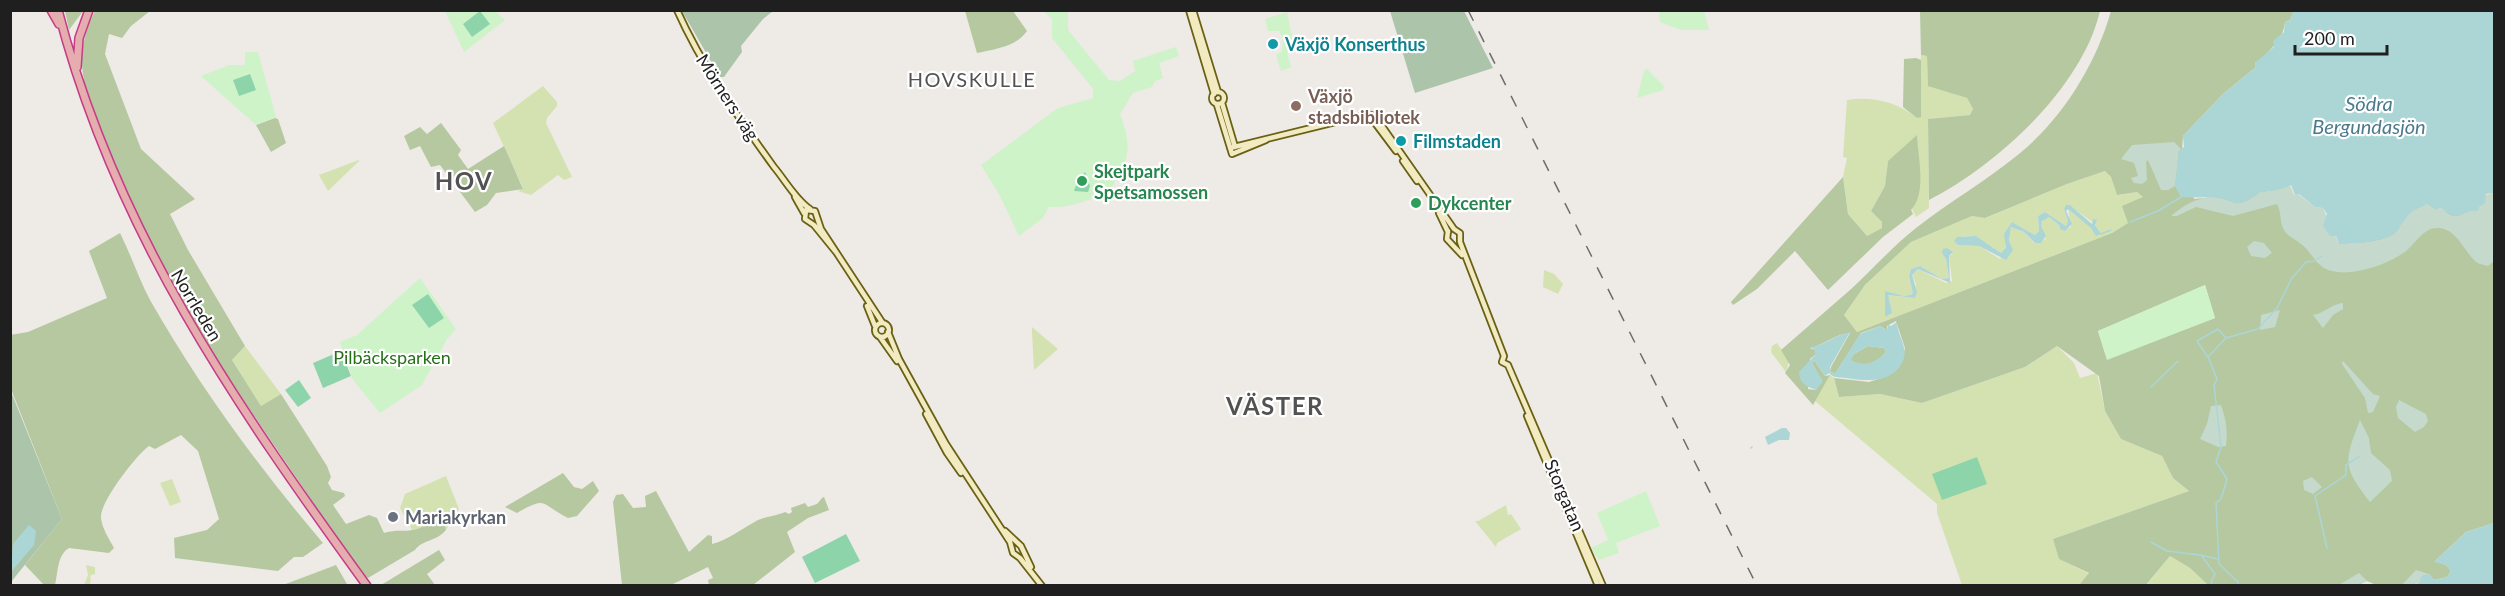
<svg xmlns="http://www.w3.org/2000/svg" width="2505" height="596" font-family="Lato,sans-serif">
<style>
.grass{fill:#d4e2b2;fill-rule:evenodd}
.forest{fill:#b5c8a0;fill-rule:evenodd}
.wetland{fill:#c5dacc}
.cemetery{fill:#acc4aa}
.park{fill:#cef3c9}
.pitch{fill:#8ed4aa}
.water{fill:#acd6d6;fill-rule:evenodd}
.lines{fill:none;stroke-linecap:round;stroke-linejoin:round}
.stream{stroke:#acd6d6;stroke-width:1.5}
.secondary-casing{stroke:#696013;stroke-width:8}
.trunk-casing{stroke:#c53b88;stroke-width:10}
.secondary{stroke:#f2eac1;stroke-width:4.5}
.trunk{stroke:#e6adae;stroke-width:7}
.rail{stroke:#6d6d6d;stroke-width:1.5;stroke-dasharray:12 12;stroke-linecap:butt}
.culture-dot{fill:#0f9aa8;stroke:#fff;stroke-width:2}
.education-dot{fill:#8d6e63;stroke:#fff;stroke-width:2}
.leisure-dot{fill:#2e9e5b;stroke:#fff;stroke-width:2}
.worship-dot{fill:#6b7280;stroke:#fff;stroke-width:2}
.labels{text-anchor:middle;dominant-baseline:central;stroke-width:4.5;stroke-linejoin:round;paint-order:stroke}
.culture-label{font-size:18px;font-weight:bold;fill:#0d838f;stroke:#fff;text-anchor:start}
.education-label{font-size:18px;font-weight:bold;fill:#785e54;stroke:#fff;text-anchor:start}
.street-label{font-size:18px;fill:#1f1f1f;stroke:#fff}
.leisure-label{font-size:18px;font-weight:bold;fill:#27864d;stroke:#fff;text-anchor:start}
.park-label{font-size:18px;fill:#257019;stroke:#fff}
.worship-label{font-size:18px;font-weight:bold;fill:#5b616d;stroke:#fff;text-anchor:start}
.neighbourhood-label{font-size:20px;letter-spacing:1.5px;fill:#525252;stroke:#fff}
.water-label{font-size:20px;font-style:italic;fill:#4c7a8d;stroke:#fff}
.district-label{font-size:24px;font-weight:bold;letter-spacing:1.5px;fill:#525252;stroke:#fff}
</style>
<rect width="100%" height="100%" fill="#eeeae6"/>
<path class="grass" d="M1921 55 1927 56 1928 85 1967 98 1973 109 1971 115 1928 119 1929 208 1916 217 1888 161 1885 186 1871 211 1882 222V228L1867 236 1848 214 1843 177 1847 158 1843 157 1847 100C1873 96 1897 102 1917 118Z
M543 86 557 102V106L547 118 546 123 572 177 564 180 558 175 531 195 518 191 523 188 493 123Z
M359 160V161L328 191 319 175Z
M2105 171 2111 177 2117 195 2137 192 2143 197 2128 223 2112 233 1857 332 1844 315 1865 285 1911 242 1972 216 1986 218 2067 184ZM2069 205 2095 224 2100 234 2068 209 2071 227 2065 230 2060 229 2059 225 2049 217 2044 218 2040 226 2046 239 2034 243 2024 232 2011 227 2009 240 2011 244 2000 259 1979 246 1958 245 1964 236 1977 237 2001 253 2006 246 2005 234 2012 222 2035 235 2039 231 2038 216 2045 212 2066 226 2068 221 2064 209ZM1943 253 1953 254 1949 256 1952 281 1946 283 1918 269 1912 275 1916 284 1915 298 1887 295V300L1885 291 1904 296 1913 294 1909 276 1911 269 1920 266 1942 279 1949 278 1946 259Z
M1544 270 1554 274 1563 284 1558 294 1543 287Z
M1032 327 1058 349 1034 370 1032 332Z
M1777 343 1789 361 1786 372 1771 352 1772 346Z
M245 346 281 394 261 406 232 360Z
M2057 346 2074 363 2080 378 2097 373 2105 411 2121 439 2162 456 2173 478 2189 491 2053 539 2060 559 2089 574 2079 585H1962L1937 513V504L1815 401 1830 375 1834 378 1839 397 1880 394 1922 403 2025 367Z
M446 476 459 509 451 518 447 529 441 523 412 530 400 508 405 494Z
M172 479 181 502 170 506 160 483Z
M1506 505 1508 515 1511 514 1521 529 1497 543 1496 547 1475 521H1478Z
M2170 556 2190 568 2208 585 2146 586Z
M86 565 95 567V574L89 576 91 577 90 585H84L88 575Z"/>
<path class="forest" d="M65 11H83L69 30Z
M95 11H150L131 26 122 38 109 34 105 54 141 149 195 199 170 214 188 250 245 346 232 360 261 406 281 394 327 466 331 477 328 483 332 490 344 493 345 496 333 505 346 524 369 515 377 518 384 533C398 529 401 532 412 530 423 528 434 520 445 525L446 530C436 542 423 539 415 550L368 578C349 564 319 511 304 489 222 369 125 231 86 89 78 60 82 37 95 11Z
M965 11H1013L1027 31C1016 47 995 49 977 53Z
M1920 11H2100C2082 88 1997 165 1929 200L1928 119 1970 115 1973 109 1967 98 1928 86 1927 56 1921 55Z
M2111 11H2294L2290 20 2285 22C2284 38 2268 54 2255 63L2256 67 2223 94 2183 136 2182 150 2194 199 2260 192 2339 244H2355L2494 193V523L2466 532 2435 561 2446 565 2451 571 2447 577 2434 580 2429 574 2413 585H2376L2367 581 2356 586 2208 585 2190 568 2170 556 2146 585H2079L2089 573 2059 559 2053 539 2189 491 2173 478 2162 456 2121 439 2105 411 2099 376 2057 346 2025 367 1922 403 1880 394 1839 397 1834 378 1869 382 1884 377 1901 364 1905 348 1896 321 1887 326V330L1880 326 1861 333 1835 374 1830 371 1831 367 1850 333C1835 334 1824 345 1810 348L1815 350 1816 354 1810 359 1808 389 1816 390 1822 381 1812 363 1814 360 1825 376 1830 375 1813 405 1785 373 1790 365 1781 350C1804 330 1827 310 1850 290 1872 270 1892 247 1916 228 1949 202 1986 181 2019 154 2063 118 2096 64 2111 11ZM2105 171 2111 177 2117 195 2137 192 2143 197 2122 206 2128 223 2112 233 1857 332 1844 315 1865 285 1911 242 1972 216 1985 218 2067 184ZM2205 285 2215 318 2107 359 2098 331Z
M1916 58 1921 60V117L1917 118 1903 107 1904 59Z
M275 118 278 119 286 143 271 152 256 125Z
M441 123 461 150 458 155 468 169 504 146 523 189 496 193 487 205 475 212 440 165 431 167 420 146 410 150 404 136 420 127 427 134Z
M1917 135C1918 158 1927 193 1911 210L1913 214 1883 237 1828 290 1795 251 1757 289 1733 305 1731 302 1843 177 1848 214 1867 236 1882 228V222L1871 211 1885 186 1888 161Z
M120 233C131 255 139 279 150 300 199 386 259 468 323 543L303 557H294L278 571 175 558 174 538 207 530 219 519 198 451 181 435 155 449 149 446C137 454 99 503 101 518 102 528 109 539 114 548L109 553 69 548C57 555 58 573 55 585H44L25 565 62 519 11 389 10 335 28 332 107 298 89 251Z
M1868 346 1884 348 1886 352C1875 364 1865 368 1850 360L1854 354Z
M563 473 574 487 582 489 593 481 599 491 577 516 568 518C540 504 548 495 517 513L505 507Z
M656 491 689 552 708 535 712 536V544C728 540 743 528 758 520 764 517 776 516 785 512L789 514 792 512 791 508 805 503 808 507 817 504 822 498 824 497 829 510 808 518 787 532 795 552 753 585H709L708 580 713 578 708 567 671 585H622L613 502 616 495 623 494 633 508 646 507 645 496Z
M439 550 445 560 427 574 435 585H381Z
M336 565 347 584 345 585H283Z"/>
<path class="wetland" d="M2174 142 2182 150H2179L2175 186 2168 190H2161L2148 160 2146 162 2147 180 2142 184 2134 183 2131 178 2138 176 2134 163 2121 159 2132 145Z
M2290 185 2294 195 2298 194 2315 207 2323 208 2339 244C2353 244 2388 242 2397 231 2407 219 2409 207 2427 204 2449 201 2443 228 2472 209L2476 211 2486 195 2494 193V261L2488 266C2484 265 2478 264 2475 261 2464 251 2456 228 2438 228 2423 228 2417 242 2406 251 2388 265 2345 280 2324 268 2314 262 2310 250 2301 244 2295 239 2288 237 2284 230 2279 222 2282 213 2277 204L2233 216 2196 207 2177 216H2171C2181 207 2196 198 2210 197 2236 196 2231 214 2260 192 2270 193 2280 187 2290 185Z
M2254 241 2264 243 2272 253 2265 258 2251 256 2247 247Z
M2343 303V309L2333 315 2323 328 2313 315C2325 313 2331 304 2343 303Z
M2280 310 2275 327 2260 330 2261 315Z
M2343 361 2373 394 2380 396 2373 412 2368 413 2365 398 2342 364Z
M2399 400 2426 414 2428 421 2424 427 2415 432 2398 418 2396 407Z
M2221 405C2226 420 2228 430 2226 446L2218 447 2200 439 2207 424 2211 406Z
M2360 420 2369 438 2371 453 2390 470 2392 481 2370 502C2342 466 2344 462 2360 420Z
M2312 477 2322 487 2313 494 2304 490 2303 481Z
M2416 570 2429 574 2422 576 2419 583 2401 586Z
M2359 573 2367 581 2356 585 2337 586Z"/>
<path class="cemetery" d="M682 11H773L763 19 741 46 742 52 724 77H720Z
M1390 11H1464L1493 68 1415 93Z
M10 389 62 519 11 582H10Z"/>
<path class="park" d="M445 11H495L505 20 464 52Z
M1046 11H1068V30L1109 80 1120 81 1135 71 1133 61 1176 47 1179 56 1159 63 1163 78 1155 81 1152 87 1133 93 1120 114C1127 133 1132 149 1122 170 1118 177 1113 183 1111 191 1090 200 1071 208 1049 207L1043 218 1019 236 1000 196 981 165 1058 108 1093 98V89L1052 38V19L1045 13Z
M1659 11H1704L1709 30H1681L1660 22Z
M1287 12 1292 37 1297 39 1296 45H1299L1300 49 1287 53 1291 67 1281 71 1276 55 1282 51 1283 40 1279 31H1268L1265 19Z
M245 52H258L276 117 256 125 201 76 229 65H245Z
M1647 69 1664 86 1663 90 1637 98 1644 71Z
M420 278 456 329 447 339 422 385 380 413 353 380 340 342 357 335Z
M2205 285 2215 318 2107 360 2098 331Z
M1646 491 1660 526 1616 543 1619 553 1599 560 1591 548 1608 540 1597 513Z"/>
<path class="pitch" d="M480 11 490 24 472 37 463 24Z
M250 74 256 90 239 96 233 80Z
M1085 172 1090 186 1088 192 1074 191 1078 180Z
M428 294 444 318 429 328 412 305Z
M341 351 351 376 323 388 313 363Z
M299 380 311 398 298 407 285 390Z
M1977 457 1987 484 1942 500 1932 474Z
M846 534 860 561 815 583 802 557Z"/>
<path class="water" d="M2294 11H2494V193L2486 194 2485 203 2479 207V210C2459 211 2460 224 2440 207L2436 210 2427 204C2404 215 2412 212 2397 231 2388 242 2353 244 2339 244L2336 236H2330L2323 226 2327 214 2323 208 2315 207 2299 194 2295 195 2291 185C2283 189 2268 193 2260 192 2234 212 2237 199 2211 197 2200 197 2192 198 2181 197L2175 186 2179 150 2184 147 2183 136 2223 94 2256 67 2255 63 2274 47 2273 41 2284 32 2285 22 2290 20Z
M2066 205H2070L2092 224 2093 219 2097 220 2095 225 2101 234 2096 236 2091 228 2068 209 2066 211 2072 224 2065 231 2060 229 2059 225 2049 217 2042 221 2041 226 2046 236 2041 243H2035L2024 232 2011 227 2009 240 2013 250 2006 260 1979 246 1958 245 1954 241 1957 237 1976 236 2001 253 2006 247 2004 234 2012 222 2035 235 2039 231 2038 216 2045 212 2066 226 2068 221 2064 209Z
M1947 248 1953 252 1949 256 1950 283 1918 269 1912 275 1917 292 1915 298 1888 295 1892 313 1885 317V291L1904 296 1913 294 1909 276 1911 269 1920 266 1942 279 1949 278 1946 259 1942 253 1943 249Z
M1897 322C1897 336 1910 348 1902 363 1890 384 1865 381 1846 378 1838 377 1835 379 1829 373L1825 376 1814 360 1812 363 1823 381 1816 390C1807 386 1800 385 1799 372L1816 354 1815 350 1810 347C1824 346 1835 335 1850 332L1830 367V371L1835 374 1860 334 1880 326 1887 330 1888 325 1891 326ZM1868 346 1884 348 1886 352C1875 364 1865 367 1851 360L1854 354Z
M1782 428H1786L1790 433 1789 440H1779L1768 445 1765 437Z
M2494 523V585H2413L2419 583 2422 576 2429 574 2434 580 2447 577 2451 571 2446 565 2434 562 2466 532Z
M29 525 36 531 34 545 11 572 13 544Z"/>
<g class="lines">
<path class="stream" d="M2130 222 2158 211 2181 197
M2101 234 2111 230
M2207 356 2197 341 2218 329 2226 338
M2151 387 2178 361
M1751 448 1752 447
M2151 542 2167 551 2200 555
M2327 548 2315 496 2346 475V465L2360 456
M2213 586 2211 582 2215 574 2201 555 2217 559
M2239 586 2238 582 2219 564 2216 503 2221 499 2227 479 2216 462 2221 447 2214 385 2217 379 2208 357 2226 338 2258 329 2277 308 2292 278 2306 262 2315 261 2322 256"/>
<g class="secondary-casing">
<path id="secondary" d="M677 10C702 66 738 117 774 167 785 180 796 200 810 209
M1189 10 1214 94
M1193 10 1218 92
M1212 98a6 6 0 1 1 12 0a6 6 0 1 1-12 0Z
M1222 103 1235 147
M1217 105 1232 154 1266 140
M1350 120 1372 119 1396 151
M1230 148 1368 114 1375 116 1454 229 1460 233V242L1504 356 1502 362 1508 365
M1403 161 1417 181
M795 197 804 213
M1439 213 1448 232
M1448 231 1447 239 1462 255
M836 252 814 225 805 219 806 210 815 211 821 229 882 322
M867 306 875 326
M875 330a7 7 0 1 1 14 0a7 7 0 1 1-14 0Z
M888 332 899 359 946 444 1010 542 1013 553 1020 558 1042 586
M880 337 897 361
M1508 365 1603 586
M926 414 947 453 961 473
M1527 416 1598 586
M1005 531 1021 546 1031 567"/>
</g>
<g class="trunk-casing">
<path id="trunk" d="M51 10 59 24
M58 10C115 231 235 404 367 586
M77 67 79 38 89 10"/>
</g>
<use href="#secondary" class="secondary"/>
<use href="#trunk" class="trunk"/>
<path class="rail" d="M1468 10 1757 586"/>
</g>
<g class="culture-dot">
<circle cx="1273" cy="44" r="6"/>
<circle cx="1401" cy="141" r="6"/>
</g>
<circle class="education-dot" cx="1296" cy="106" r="6"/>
<g class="leisure-dot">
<circle cx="1082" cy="181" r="6"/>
<circle cx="1416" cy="203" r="6"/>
</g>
<circle class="worship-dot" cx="393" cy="517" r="6"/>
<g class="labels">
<g class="culture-label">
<text x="1285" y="44">Växjö Konserthus</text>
<text x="1413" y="141">Filmstaden</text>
</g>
<g class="education-label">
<text x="1308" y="96">Växjö<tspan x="1308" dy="21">stadsbibliotek</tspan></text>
</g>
<g class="street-label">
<text transform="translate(728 97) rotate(57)">Mörners väg</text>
<text transform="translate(197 305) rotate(59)">Norrleden</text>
<text transform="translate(1565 495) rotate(67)">Storgatan</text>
</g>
<g class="leisure-label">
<text x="1094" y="171">Skejtpark<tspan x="1094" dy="21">Spetsamossen</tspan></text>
<text x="1428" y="203">Dykcenter</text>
</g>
<g class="park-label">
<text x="392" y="357">Pilbäcksparken</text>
</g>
<g class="worship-label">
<text x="405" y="517">Mariakyrkan</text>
</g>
<g class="neighbourhood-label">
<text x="972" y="79">HOVSKULLE</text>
</g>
<g class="water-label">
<text x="2369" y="103">Södra<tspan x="2369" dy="23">Bergundasjön</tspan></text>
</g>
<g class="district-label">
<text x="464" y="180">HOV</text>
<text x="1275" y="405">VÄSTER</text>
</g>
</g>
<rect width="2505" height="596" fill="none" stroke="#1f1f1f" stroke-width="24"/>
<path d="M2295 45v9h92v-9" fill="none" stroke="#1f1f1f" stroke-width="3"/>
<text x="2304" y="45" font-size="18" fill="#1f1f1f" stroke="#ffffff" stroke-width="4.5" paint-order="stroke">200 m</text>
</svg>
